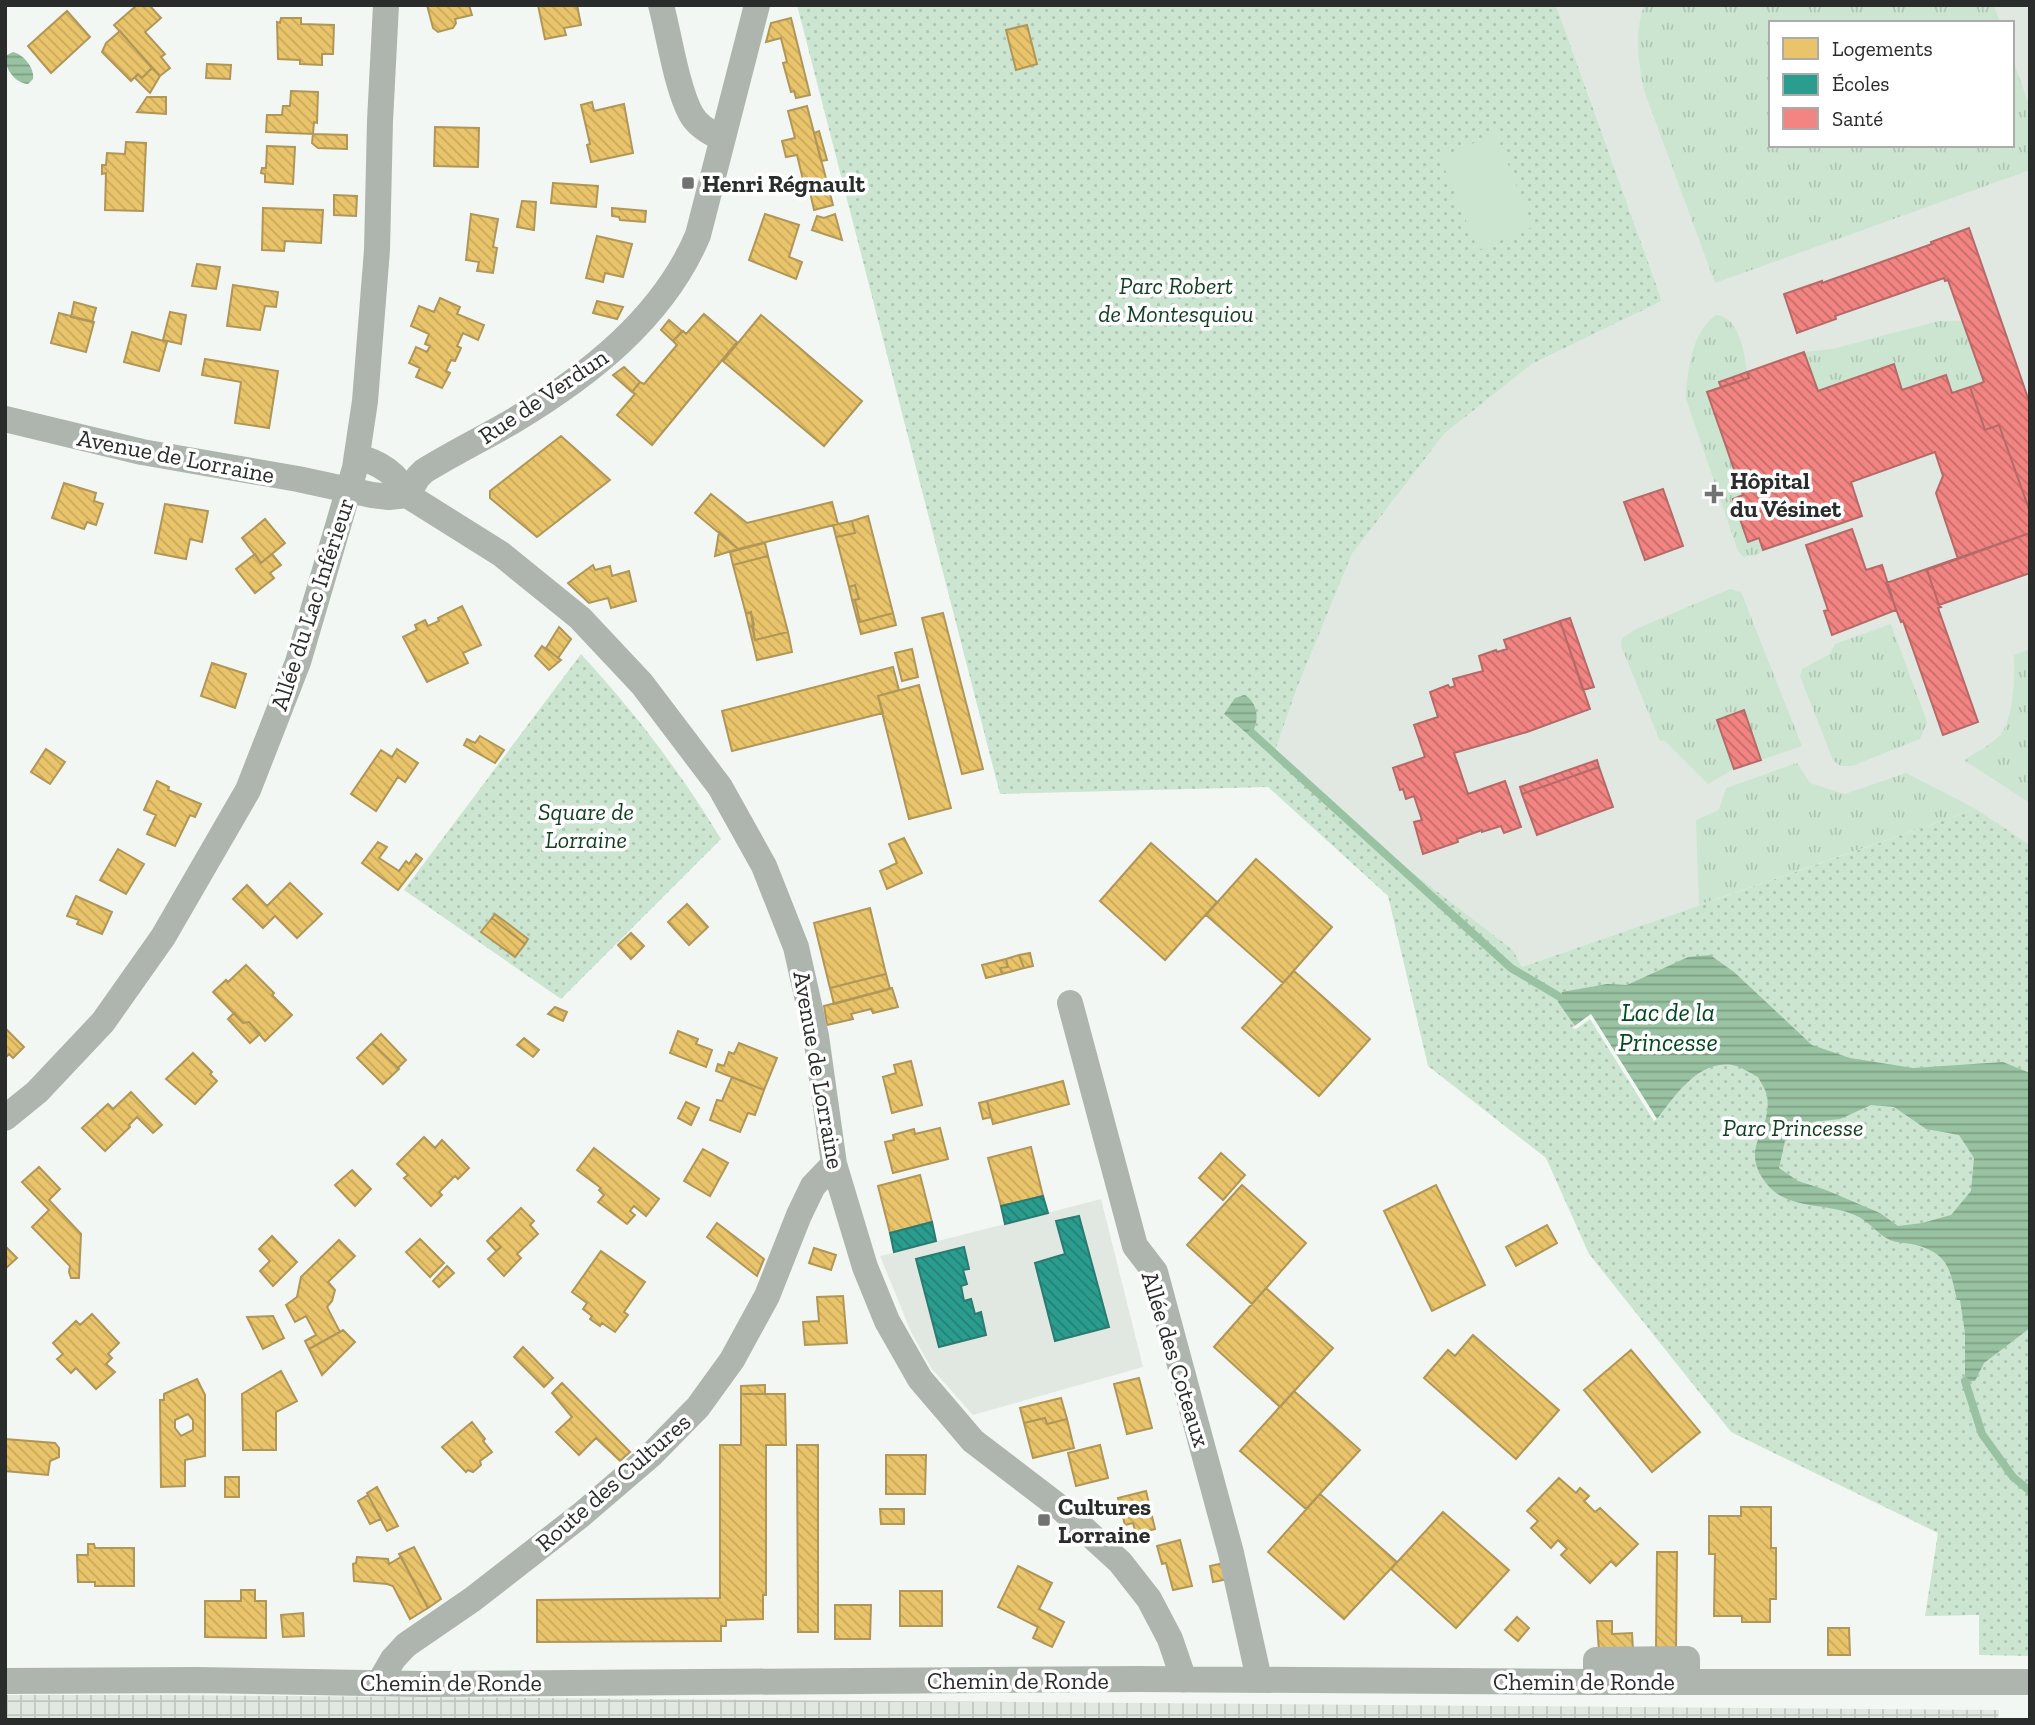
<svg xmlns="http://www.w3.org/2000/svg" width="2035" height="1725" font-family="'Zilla Slab',serif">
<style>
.built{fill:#e0e8e1;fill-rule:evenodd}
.industrial{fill:url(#industrial-grid)}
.grass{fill:url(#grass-tufts)}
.park{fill:url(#park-dots)}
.pitch{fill:#cce5d1}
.water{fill:url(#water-rules);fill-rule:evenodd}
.pier{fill:#f3f7f4}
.homes{fill:url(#homes-back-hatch);stroke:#b09657;stroke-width:2;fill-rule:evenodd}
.schools{fill:url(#schools-back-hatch);stroke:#2a7b71;stroke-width:2}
.health{fill:url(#health-back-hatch);stroke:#b66a68;stroke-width:2}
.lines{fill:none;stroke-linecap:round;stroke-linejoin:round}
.stream{stroke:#99c2a2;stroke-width:8}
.minor{stroke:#adb5ae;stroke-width:26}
.poi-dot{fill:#707371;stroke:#fff;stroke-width:2.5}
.labels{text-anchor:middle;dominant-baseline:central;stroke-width:7;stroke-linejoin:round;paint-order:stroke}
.poi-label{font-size:24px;font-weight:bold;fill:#2a2c2b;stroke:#fff;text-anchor:start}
.park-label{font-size:24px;font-style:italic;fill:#133f21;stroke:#fff}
.street-label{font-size:24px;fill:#2a2c2b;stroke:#fff}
.water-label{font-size:26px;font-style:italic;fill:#01491f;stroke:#fff}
</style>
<defs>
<pattern id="industrial-grid" width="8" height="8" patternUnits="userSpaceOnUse" patternTransform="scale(1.75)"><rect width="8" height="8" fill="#e0e8e1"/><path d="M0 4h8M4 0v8" fill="none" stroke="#c0c7c1"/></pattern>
<pattern id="grass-tufts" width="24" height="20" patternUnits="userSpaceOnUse" patternTransform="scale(1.75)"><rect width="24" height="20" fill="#cce5d1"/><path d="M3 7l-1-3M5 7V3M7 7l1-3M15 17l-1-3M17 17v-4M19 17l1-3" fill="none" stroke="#afc5b4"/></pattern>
<pattern id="park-dots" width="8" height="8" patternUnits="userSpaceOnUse" patternTransform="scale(1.75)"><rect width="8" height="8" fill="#cce5d1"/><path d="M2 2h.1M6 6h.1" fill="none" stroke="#afc5b4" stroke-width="1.8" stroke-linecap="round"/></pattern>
<pattern id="water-rules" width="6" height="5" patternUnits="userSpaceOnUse" patternTransform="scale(1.75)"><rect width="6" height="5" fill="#99c2a2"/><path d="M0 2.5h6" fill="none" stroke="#7d9e84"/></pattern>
<pattern id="homes-back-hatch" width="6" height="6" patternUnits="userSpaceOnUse" patternTransform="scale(1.75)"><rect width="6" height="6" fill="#e9c46a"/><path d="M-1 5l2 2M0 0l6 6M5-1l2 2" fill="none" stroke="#c8a95c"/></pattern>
<pattern id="schools-back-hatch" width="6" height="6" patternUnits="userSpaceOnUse" patternTransform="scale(1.75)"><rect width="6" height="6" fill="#2a9d8f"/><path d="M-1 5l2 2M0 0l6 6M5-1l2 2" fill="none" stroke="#248075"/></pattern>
<pattern id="health-back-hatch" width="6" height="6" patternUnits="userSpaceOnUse" patternTransform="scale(1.75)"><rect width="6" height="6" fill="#f28482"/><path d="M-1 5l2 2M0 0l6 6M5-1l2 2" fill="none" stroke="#c46c6b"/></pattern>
</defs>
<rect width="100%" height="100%" fill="#f3f7f4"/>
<path class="built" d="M1556 5H2030V845L1976 809 1522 967 1513 950 1412 872 1275 751 1297 688 1352 554 1444 434 1532 364 1662 301ZM1771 23H2012V145H1771Z
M1101 1199 1143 1367 973 1415 932 1369 912 1334 880 1256Z"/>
<path class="industrial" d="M5 1695H166L1999 1710 1998 1720H5Z"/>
<path class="grass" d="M1644 5H1994L2000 23H1771V145H2012V58L2030 107V170L1715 283 1645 93C1638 63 1634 35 1644 5Z
M1716 315C1740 317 1744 353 1747 372L1720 382 1721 387 1707 392 1743 495 1733 500 1748 542 1759 538 1763 550 1759 554 1743 557 1738 551 1686 399C1687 371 1692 331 1716 315Z
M1939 321H1962L1984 382 1952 393 1945 375 1902 390 1893 364 1818 391 1804 352 1832 349Z
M1730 589 1741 592 1802 746 1761 760 1744 711 1717 720 1734 769 1708 784 1664 740 1660 741 1621 646 1622 638 1636 629Z
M1891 624 1927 722 1920 739 1852 766H1840L1833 760 1800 676 1802 669 1830 654 1835 644Z
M2030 649V803L1964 760C1975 753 1991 745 2000 735 2014 719 2015 675 2014 655Z
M1797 763 1810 783 1845 794 1906 773 1976 809 1699 905 1696 820 1719 810 1726 788Z"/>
<path class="park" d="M797 5H1556L1662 301 1532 364 1444 434 1352 554 1297 688 1275 751 1412 872 1513 950 1522 967 1976 809 2030 845V1656L1979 1655V1615L1925 1616 1938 1533 1731 1432 1589 1254 1546 1158 1428 1066 1388 896 1268 787 1000 794Z
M581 654C636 714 679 770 721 839L561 999 404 890Z"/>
<path class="pitch" d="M1496 134 1533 227 1478 250 1440 157Z"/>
<path class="water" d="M13 52C23 54 35 68 33 79L28 84C15 83 5 69 5 56Z
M1245 695C1259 704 1260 723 1250 736L1224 714 1235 698Z
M1710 955 1734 972 1812 1045 1850 1058 1913 1068 2003 1062 2030 1073V1328L1984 1363 1975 1381H1965V1333L1960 1300H1957C1950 1270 1949 1254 1916 1245 1908 1243 1897 1243 1890 1240 1879 1235 1870 1223 1859 1217 1830 1201 1788 1212 1766 1183 1738 1147 1773 1131 1767 1096 1766 1090 1761 1083 1758 1077 1750 1073 1740 1066 1732 1065 1698 1060 1675 1096 1657 1119L1591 1014 1575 1026 1558 1002 1562 992 1607 984 1627 985 1688 957ZM1871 1105 1894 1107 1926 1129 1959 1135 1974 1158 1971 1191 1951 1215 1922 1223 1898 1226 1880 1213 1826 1190 1798 1181 1779 1168 1785 1141 1813 1122 1840 1119Z"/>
<path class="pier" d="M1591 1014 1657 1119 1654 1121 1590 1019 1576 1029 1572 1028Z"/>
<path class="homes" d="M137 5H149L161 18 145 32 165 54 161 57 170 68 160 76 114 25Z
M427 5H469L472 15 455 19 456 23 453 28 438 32 433 28Z
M538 5H577L581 25 564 28 566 35 545 39Z
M67 11 90 37 51 73 28 46Z
M281 18H301V24L334 25 333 54H322V65L300 64V60L278 59 277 22 280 23Z
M791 18 810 95 796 98 794 91 791 92 783 63 787 62 781 38 766 42 771 23Z
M1027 25 1037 64 1016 70 1006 30Z
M120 31 152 68 142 78 138 74 131 81 102 52 106 43Z
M207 64 231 65 230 79 206 78Z
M152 68 160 76 150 93 135 78 138 74 142 78Z
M291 91 318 92 317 123 314 122 313 134 266 132 267 115H282L283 106H290Z
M147 97H166V114L137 112Z
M592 102 594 111 624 104 633 153 591 162 587 145 590 144 581 105Z
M807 106 833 205 814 210 808 183 804 184 797 155 786 157 782 141 795 138 788 111Z
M435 127 479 128 478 167 434 166Z
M819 131 827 160 821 161 814 133Z
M313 134 347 135V149L318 148 312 143Z
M126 142 146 143 143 211 105 210 106 173 102 174V165H106L107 153 125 154Z
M267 146 295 147 293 184 265 182V174L261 173 262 168H266Z
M553 183 598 186 596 207 551 203Z
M334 195 357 196 356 216 334 215Z
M522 201 536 202 534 230 517 227Z
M263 208 323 210 321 243 285 241 284 251 262 250Z
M612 208 646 211 645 222 620 220 619 217 612 216Z
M471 214 498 219 493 247 497 248 493 273 477 271 479 262 466 260Z
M765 214 799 225 789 257 802 262 796 279 749 260Z
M835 214 842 240 812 230 817 216 824 218Z
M597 236 632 244 623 277 605 273 603 282 586 278Z
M197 264 220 267 216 289 192 286Z
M233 285 278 292 276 307 265 306 260 330 227 326Z
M440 298 460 307 457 314 484 325 478 340 463 333 457 346 461 348 455 361 451 360 446 371 450 373 442 388 416 377 420 368 409 363 416 347 427 352 430 346 425 344 429 334 411 326 419 306 434 312Z
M597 301 623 307 617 319 593 313Z
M74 302 96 308 92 322 71 317Z
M170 312 186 315 181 344 163 340Z
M59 313 94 322 86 352 51 343Z
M704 314 737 342 652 445 617 415 635 394 632 392 640 382 644 384 677 345 673 341 683 331 686 334Z
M761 315 862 401 824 446 723 361Z
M669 320 682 331 673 341 661 330Z
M132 332 167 342 159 371 124 362Z
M205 359 278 371 269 428 235 423 241 382 202 375Z
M624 367 640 382 632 392 613 375Z
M561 436 610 480 537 537 490 498V491Z
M64 483 96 493 94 501 103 504 96 525 87 522 84 529 52 518Z
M711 494 747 523 832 502 838 524 738 549 695 513Z
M165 504 208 511 202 542 190 539 186 559 155 553Z
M868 516 893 613 860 622 855 600 859 599 855 585 849 587 836 537 855 533 852 521Z
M265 519 285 543 261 563 242 538Z
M852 521 855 533 836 537 833 525Z
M719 532 723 535 738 549 715 556Z
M765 543 768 556 733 565 730 552Z
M255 554 261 563 272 554 281 565 270 573 274 578 255 593 236 569Z
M768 556 788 632 755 640 751 612 746 614 733 565Z
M593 565 595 570 610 566 612 576 629 571 636 601 611 608 608 598 589 603 568 583Z
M855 585 859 599 852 600 849 587Z
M852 600H855L860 622 893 613 896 625 861 634Z
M462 606 481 645 463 653 468 663 427 682 403 637 417 630 415 625 425 620 428 626 439 621 438 618Z
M751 612 754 625 749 627 746 614Z
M943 613 983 769 962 774 922 618Z
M752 626 755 640 788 632 792 652 757 660 749 627Z
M559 627 571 639 558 658 546 648Z
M542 646 561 660 549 670 535 656Z
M912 649 918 677 902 681 895 653Z
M212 663 246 674 235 708 201 696Z
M893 667 899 690 878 696 883 713 732 751 722 711Z
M919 685 951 808 909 819 878 696Z
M480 736 504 750 495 763 464 745 467 739 475 743Z
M46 749 65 762 50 784 31 772Z
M397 749 418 763 405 782 398 777 376 811 351 794 381 750 392 757Z
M157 781 169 787 168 790 201 804 195 817 190 815 175 846 147 834 156 815 144 810Z
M904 838 922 873 887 889 880 871 897 863 889 844Z
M378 842 387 847 379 858 399 871 406 861 409 864 416 854 422 859 398 890 362 863Z
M1151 843 1217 902 1165 960 1100 901Z
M118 849 144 864 126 894 100 880Z
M1256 859 1332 927 1283 983 1206 915Z
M290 883 322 914 297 938 275 916 263 928 233 899 247 885 267 906Z
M76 896 112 912 102 934 77 924 79 920 67 916Z
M687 904 708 927 689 945 668 922Z
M870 908 886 974 830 988 814 923Z
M495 914 528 939 525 944 492 918Z
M492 918 525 944 515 957 481 932Z
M631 933 644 946 631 959 618 945Z
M1030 953 1033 966 1024 968 1019 955Z
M1019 955 1024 968 1002 974 1000 968 1008 967 1006 959Z
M1006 959 1008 967 1000 968 1002 974 986 978 982 965Z
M246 965 274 993 272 995 292 1015 265 1041 249 1022 243 1023 213 992 226 980 228 982Z
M1294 971 1370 1039 1319 1096 1242 1028Z
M886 974 890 989 834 1004 830 988Z
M892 988 898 1007 873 1013 871 1009 851 1014 853 1019 827 1025 824 1006Z
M555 1007 567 1012 563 1021 548 1014Z
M234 1013 243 1023 249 1022 260 1034 250 1043 228 1019Z
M5 1028 24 1047 13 1058 9 1054 5 1058Z
M678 1031 698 1039 696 1044 712 1050 706 1067 670 1053Z
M381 1034 406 1060 398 1068 372 1043Z
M524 1038 539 1050 533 1057 517 1045Z
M372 1043 399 1069 383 1084 357 1058Z
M739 1043 777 1058 764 1090 716 1071 718 1064 724 1066 729 1052 734 1054Z
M193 1053 212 1072 210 1074 217 1081 195 1104 166 1079Z
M911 1061 922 1105 892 1113 883 1077 896 1073 894 1065Z
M732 1077 764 1090 755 1115 748 1113 740 1132 710 1120 717 1100 722 1101Z
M1063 1081 1069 1104 993 1124 987 1101Z
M131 1092 162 1125 153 1133 137 1117 129 1125 130 1127 105 1151 82 1128 108 1104 113 1109Z
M987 1101 991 1117 983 1119 979 1103Z
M686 1102 699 1108 691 1125 678 1118Z
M940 1128 948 1159 893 1173 885 1142 894 1140 893 1135 914 1129 915 1134Z
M424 1137 435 1148 442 1140 469 1168 458 1179 455 1176 439 1192 442 1195 431 1206 404 1178 408 1175 397 1164Z
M1031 1147 1043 1196 1001 1206 988 1158Z
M594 1148 659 1199 646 1216 634 1206 630 1211 635 1215 627 1224 598 1202 604 1195 599 1190 601 1188 577 1170Z
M703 1149 728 1163 710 1196 684 1181Z
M1221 1153 1245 1175 1223 1200 1199 1178Z
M39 1167 60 1189 49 1200 81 1234 79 1278H71L69 1272 70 1266 32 1227 49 1210 22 1182Z
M352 1170 371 1189 355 1206 335 1185Z
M920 1175 932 1222 890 1233 878 1186Z
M1242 1185 1306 1243 1252 1304 1187 1245Z
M1436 1185 1485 1285 1432 1311 1384 1211Z
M521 1208 534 1221 530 1225 538 1234 517 1254 521 1258 504 1276 488 1259 501 1247 491 1237Z
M717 1223 764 1259 757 1276 707 1237Z
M1547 1225 1557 1243 1516 1266 1506 1247Z
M272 1236 297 1262 273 1286 260 1271 270 1261 259 1249Z
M491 1237 501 1247 496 1251 487 1241Z
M420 1239 444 1263 430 1277 406 1252Z
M339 1240 355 1256 328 1282 335 1290 332 1301 327 1307 340 1332 309 1349 305 1341 316 1335 306 1316 295 1322 286 1305 297 1297 301 1277Z
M5 1246 17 1258 5 1269Z
M814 1248 836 1255 831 1270 809 1263Z
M601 1251 645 1282 624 1312 628 1315 615 1332 602 1323 600 1326 590 1319 592 1316 583 1309 587 1303 572 1292Z
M447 1266 454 1273 439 1287 433 1281Z
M1266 1288 1333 1348 1280 1407 1214 1347Z
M843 1296 847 1343 805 1345 803 1322 819 1321 817 1297Z
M92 1314 119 1343 108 1354 112 1358 106 1364 115 1372 96 1389 76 1368 71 1373 57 1359 63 1354 53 1343 76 1321 80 1325Z
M273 1316 284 1338 263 1349 247 1317Z
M343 1330 355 1342 322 1375 309 1349Z
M1473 1335 1559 1410 1516 1459 1424 1378 1448 1350 1455 1356Z
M523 1347 553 1378 544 1387 514 1357Z
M1631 1350 1700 1432 1652 1472 1584 1390Z
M281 1371 297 1401 276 1412V1450H243L242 1394Z
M1139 1378 1152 1428 1127 1434 1114 1384Z
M197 1379 205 1395V1456L185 1460V1486L161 1487 160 1400H164V1394ZM188 1414 193 1420V1430L181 1436 175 1428V1420Z
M562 1383 630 1452 620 1461 596 1438 579 1455 556 1432 572 1417 552 1393Z
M765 1385V1394H741V1386Z
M1294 1391 1360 1450 1306 1509 1240 1451Z
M741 1394H785L786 1445H766V1595H763V1619L726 1620V1626H721V1641L537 1642V1600L720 1598V1445H741Z
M1061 1398 1067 1419 1047 1424 1045 1418 1024 1423 1020 1408Z
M1045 1418 1047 1424 1067 1419 1074 1448 1033 1458 1024 1423Z
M472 1422 485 1439 483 1441 492 1452 480 1461 481 1465 473 1472 468 1470 466 1472 442 1447Z
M5 1439 55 1443 59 1448V1457L50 1461 48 1475 5 1471Z
M797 1445H818V1632H798Z
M1100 1445 1108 1478 1076 1486 1068 1453Z
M886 1455H926L925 1494H886Z
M225 1477H239V1497H225Z
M1559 1478 1576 1493 1580 1488 1589 1496 1584 1501 1595 1512 1600 1508 1638 1544 1616 1566 1611 1561 1590 1583 1561 1555 1567 1549 1558 1540 1551 1548 1531 1528 1538 1521 1527 1511Z
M377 1487 398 1526 387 1531 367 1493Z
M1146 1491 1155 1529 1136 1534 1133 1523 1125 1525 1118 1498Z
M1320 1494 1397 1562 1344 1619 1268 1552Z
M368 1495 381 1519 370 1524 358 1501Z
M1741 1507H1771V1548H1776V1599H1770V1622H1742V1616H1714L1715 1554H1709V1516H1741Z
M880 1509H904V1524H881Z
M1443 1512 1509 1570 1456 1628 1391 1569Z
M1180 1540 1192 1586 1173 1590 1166 1563 1162 1564 1157 1546Z
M88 1544H94L95 1548H134V1586H95V1582H78L77 1555H88Z
M414 1547 441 1599 428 1608 399 1554Z
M1657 1552H1677L1676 1650H1656Z
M357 1557 388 1559 389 1564 401 1557 428 1608 410 1619 393 1586 387 1584 354 1581 353 1564 356 1563Z
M1224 1563 1228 1579 1213 1582 1210 1566Z
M1018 1566 1052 1583 1039 1609 1064 1622 1052 1647 1033 1638 1038 1627 998 1607Z
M241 1590H255V1601H266V1638L205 1637V1601H241Z
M900 1591H942V1626H900Z
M835 1605H871L870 1639H835Z
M303 1613 304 1636 283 1637 281 1615Z
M1517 1617 1529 1628 1518 1641 1505 1630Z
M1597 1621H1612V1634L1632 1633 1633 1650 1599 1652Z
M1828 1628H1849L1850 1655H1828Z"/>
<path class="schools" d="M1043 1196 1048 1213 1005 1224 1001 1206Z
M1079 1216 1109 1327 1055 1341 1035 1263 1065 1254 1056 1221Z
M932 1222 936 1241 894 1252 890 1233Z
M964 1247 969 1269 963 1270 967 1284 961 1286 964 1301 971 1299 975 1314 981 1312 986 1335 939 1347 916 1259Z"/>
<path class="health" d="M1969 228 2030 404V512L1999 425 1985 430 1970 387 1984 382 1948 280 1945 281 1944 278 1835 316 1836 319 1797 333 1784 294 1822 281V283L1932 244 1931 242Z
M1804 352 1818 391 1894 364 1902 390 1946 375 1952 393 1970 387 1985 430 1999 425 2030 512V533L1958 559 1936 493 1943 476 1935 452 1851 482 1862 516 1763 550 1759 538 1748 542 1733 499 1743 495 1707 392 1749 378 1747 372Z
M1747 372 1749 378 1721 387 1719 382Z
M1663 489 1683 546 1645 560 1624 502Z
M1852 529 1866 570 1882 565 1896 610 1832 635 1824 611 1828 610 1806 545Z
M2030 533V573L1939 605 1941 607 1938 608 1978 722 1943 735 1903 621 1901 622 1886 583Z
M2030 533V573L1939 605 1927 570Z
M1570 618 1594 687 1583 690 1560 621Z
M1560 621 1590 709 1527 732 1454 753 1468 794 1505 781 1521 827 1504 833 1501 826 1482 832V830L1457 839 1458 842 1423 854 1414 822 1422 820 1414 796 1406 799 1403 789 1400 790 1393 768 1425 757 1414 725 1438 717 1430 692 1448 685 1450 688 1455 686 1453 679 1483 671 1479 656 1496 650 1497 652 1507 649 1504 640Z
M1744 710 1761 760 1734 769 1717 720Z
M1597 760 1599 767 1522 794 1520 787Z
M1599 767 1613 807 1537 835 1522 794Z"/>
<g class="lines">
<path class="stream" d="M1252 733 1511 968 1560 997
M1965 1381 1982 1434 2013 1477 2030 1491"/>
<path class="minor" d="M661 5C669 35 677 89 691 114 697 125 710 133 721 138
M5 419 142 452 298 479 372 495 389 497 407 495
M357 457C379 462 398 474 407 495
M407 495 501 554 580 618 642 684 720 787 764 866 796 947 816 1036 834 1164 865 1267 887 1321 920 1379 973 1441 1062 1509 1120 1562 1149 1599 1170 1639 1184 1680
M407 495 418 477 424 471C453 453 484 438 513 421 588 376 663 318 698 235L757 5
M1070 1003 1135 1246 1155 1272 1231 1553 1259 1679
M5 1118 37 1092 103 1022 163 937 248 790 298 662 355 468 365 401 377 250 380 121 386 5
M5 1681 196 1680 422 1684 1138 1679 1596 1682H2030
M1596 1682V1660L1687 1659V1682
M379 1683 393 1659 406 1645 473 1599 581 1515 651 1455 698 1407 732 1360 767 1296 799 1215 813 1186 834 1164"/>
</g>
<g class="poi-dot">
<rect x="681" y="176" width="14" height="14" rx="3.5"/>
<path d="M1710.5 483.5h7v7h7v7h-7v7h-7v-7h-7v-7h7z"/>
<rect x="1037" y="1513" width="14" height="14" rx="3.5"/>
</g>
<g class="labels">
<g class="poi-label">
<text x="702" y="183">Henri Régnault</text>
<text x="1730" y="480">Hôpital<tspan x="1730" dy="28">du Vésinet</tspan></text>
<text x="1058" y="1506">Cultures<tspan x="1058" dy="28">Lorraine</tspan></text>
</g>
<g class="park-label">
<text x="1176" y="285">Parc Robert<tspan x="1176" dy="28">de Montesquiou</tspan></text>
<text x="586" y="811">Square de<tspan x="586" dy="28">Lorraine</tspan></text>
<text x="1793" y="1127">Parc Princesse</text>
</g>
<g class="street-label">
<text transform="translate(543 396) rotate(-34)">Rue de Verdun</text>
<text transform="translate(176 456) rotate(11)">Avenue de Lorraine</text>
<text transform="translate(312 604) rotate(-72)">Allée du Lac Inférieur</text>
<text transform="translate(819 1070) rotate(80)">Avenue de Lorraine</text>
<text transform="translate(1176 1359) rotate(73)">Allée des Coteaux</text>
<text transform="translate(613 1482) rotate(-41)">Route des Cultures</text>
<text x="1018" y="1680">Chemin de Ronde</text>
<text x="1584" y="1681">Chemin de Ronde</text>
<text x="451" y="1682">Chemin de Ronde</text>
</g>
<g class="water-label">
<text x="1668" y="1012">Lac de la<tspan x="1668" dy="30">Princesse</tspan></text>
</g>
</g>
<rect width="2035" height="1725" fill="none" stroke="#2a2c2b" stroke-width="14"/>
<rect x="1769" y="21" width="245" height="126" fill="#ffffff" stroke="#aaabaa" stroke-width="2"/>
<rect x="1783" y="38" width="35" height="21" fill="#e9c46a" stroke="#aaabaa" stroke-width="2"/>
<text x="1832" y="56" font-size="21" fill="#2a2c2b">Logements</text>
<rect x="1783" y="74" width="35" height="21" fill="#2a9d8f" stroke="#aaabaa" stroke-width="2"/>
<text x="1832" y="91" font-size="21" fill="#2a2c2b">Écoles</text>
<rect x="1783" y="108" width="35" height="21" fill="#f28482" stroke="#aaabaa" stroke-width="2"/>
<text x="1832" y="126" font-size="21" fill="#2a2c2b">Santé</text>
</svg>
